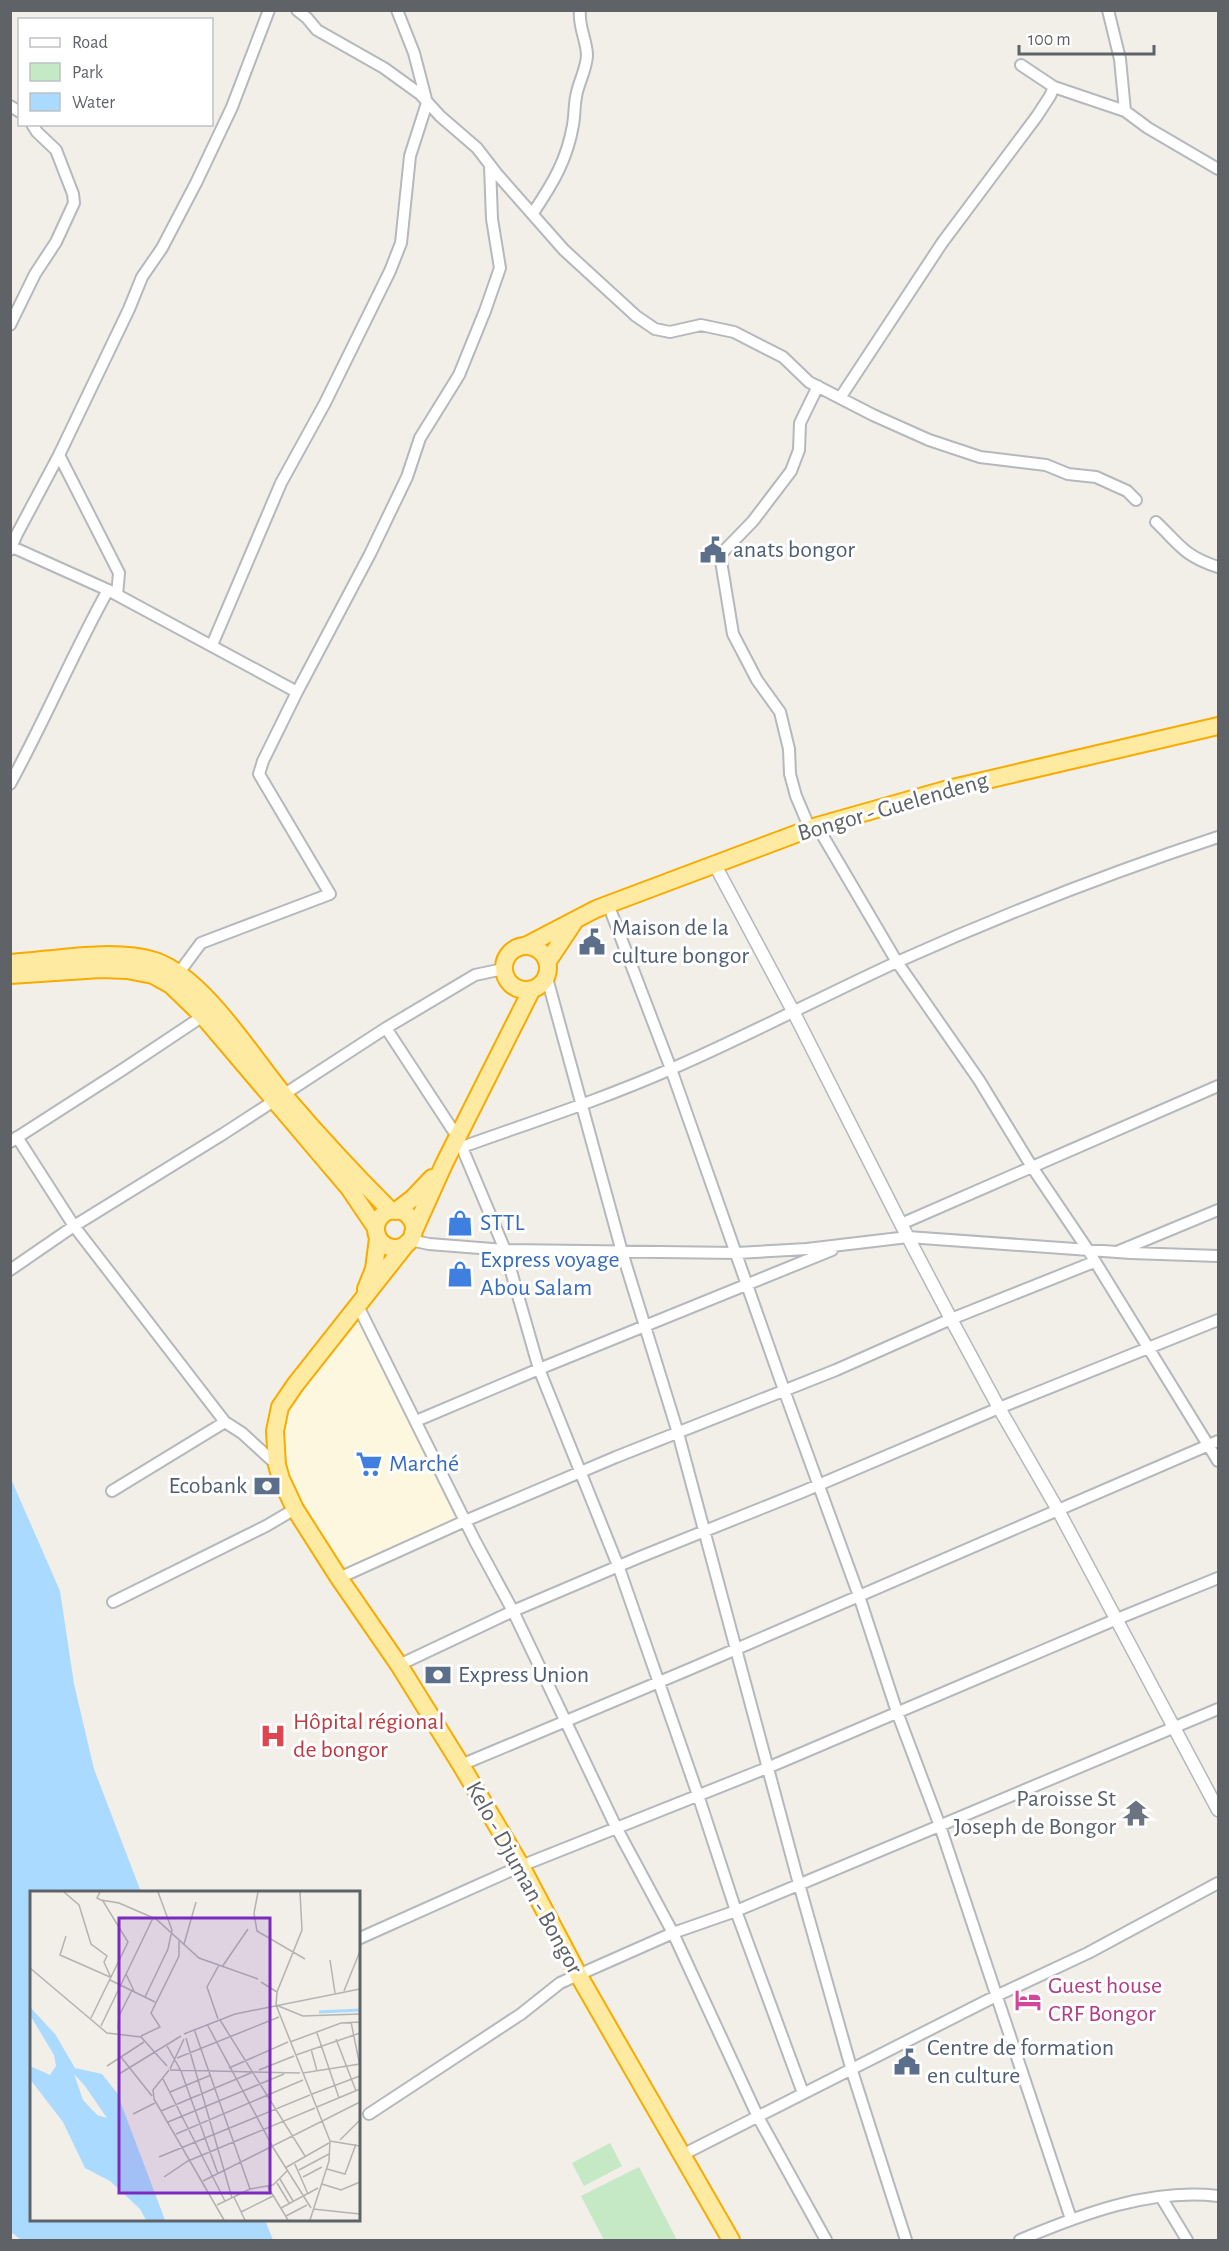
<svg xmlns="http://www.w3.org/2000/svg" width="1229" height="2251" font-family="'Alegreya Sans',sans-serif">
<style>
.commercial{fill:#fef7e0}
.green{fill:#c5e8c5}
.water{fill:#aadaff}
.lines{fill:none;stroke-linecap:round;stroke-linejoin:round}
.minor-casing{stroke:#b5b8bc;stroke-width:14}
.tertiary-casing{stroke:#b5b8bc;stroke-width:15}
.trunk-casing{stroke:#f9ab00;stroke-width:20}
.minor{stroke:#fff;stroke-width:10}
.tertiary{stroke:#fff;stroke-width:12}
.trunk{stroke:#feeaa1;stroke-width:16}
.labels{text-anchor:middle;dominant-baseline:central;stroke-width:6;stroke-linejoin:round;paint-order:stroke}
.service-label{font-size:24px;fill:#4e5e75;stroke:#fff;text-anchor:start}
.street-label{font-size:24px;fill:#5f6368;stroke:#fff}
.shop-label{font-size:24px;fill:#366cbe;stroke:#fff;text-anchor:start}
.health-label{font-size:24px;fill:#be3a42;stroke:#fff;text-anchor:start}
.worship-label{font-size:24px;fill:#5b616d;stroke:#fff;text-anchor:end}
.hotel-label{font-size:24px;fill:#b23c85;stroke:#fff;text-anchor:start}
.inset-river{fill:none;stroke:#aadaff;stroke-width:3}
.inset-road{fill:none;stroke:#b3b3b1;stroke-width:1.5}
.view{fill:#7b2cbf;fill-opacity:0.15;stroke:#7b2cbf;stroke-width:3}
.inset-edge{fill:none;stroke:#5f6368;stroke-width:3}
</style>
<rect width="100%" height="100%" fill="#f1efe8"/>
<path class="commercial" d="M366 1313 475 1525 351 1579 295 1494 283 1456V1415Z"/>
<path class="green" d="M610 2143 622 2166 584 2186 572 2163Z
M639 2167 677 2240H604L581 2196Z"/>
<path class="water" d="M11 1479 60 1591 74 1684 94 1769 141 1892H32V2220H265L273 2240H21L11 2232Z"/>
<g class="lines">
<g class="minor-casing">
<path id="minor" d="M297 10 307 18 317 30 384 68 420 94 440 116 477 148 497 174 564 250 636 316 655 329 670 332 701 325 734 332 783 357 809 382 873 415 929 440 980 457 1046 465 1068 474 1096 477 1127 491 1136 500
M1108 10 1120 59 1125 111 1148 128 1218 169
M1021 65 1054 87 1125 111
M10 106 20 112
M533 213C553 183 567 160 573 125 575 114 574 103 577 92 580 80 586 69 587 56 587 40 578 27 580 10
M10 325 35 274 56 242 74 203 73 194 56 150 37 132 32 124
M840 398 942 243 1037 116 1050 96 1054 87
M59 455 119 573 117 595
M1156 522C1180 545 1184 556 1218 567
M10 546 108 590 297 692
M10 550 17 534 59 455 129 309 142 277 162 248 196 183 232 107 269 10
M212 645 281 483 325 403 390 271 401 243 410 156 427 103 414 53 397 10
M10 784C45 720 73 653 108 590
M817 826 897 962 979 1080 1032 1167 1088 1250 1218 1461
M810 829 796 796 790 774 789 749 780 712 757 680 733 634 721 561V554L753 521 791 471 799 450 800 423 818 386
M608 904 671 1069 784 1390 859 1596 897 1712 940 1826 1071 2219
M178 974 201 943 330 894 259 774 263 761 297 692 370 554 407 477 420 438 459 375 485 311 500 268 492 219 490 166
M547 978 622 1252 678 1433 799 1884 852 2071 906 2240
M386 1028 458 1138 505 1250 539 1369 619 1568 698 1795 736 1911 803 2093
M17 1137 74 1226 225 1422 242 1433 277 1465
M10 1142 122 1070 203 1016
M462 1147C532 1122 603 1099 671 1069 747 1036 821 997 897 962 1002 915 1109 873 1218 837
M901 1224 1218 1086
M410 1240 429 1244 505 1250 737 1253 807 1249 908 1237 1131 1253 1218 1256
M1119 1251 1218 1210
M10 1270 74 1226 223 1134 386 1028 475 975 503 969
M358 1306 475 1541 513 1611 616 1827 673 1933 758 2117 826 2240
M416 1421 539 1369 832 1250
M112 1491 225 1422
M339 1578 465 1521 616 1457 836 1370 951 1319 1094 1262
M113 1602 266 1526 295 1509
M399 1665 513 1611 640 1557 802 1492 999 1408 1218 1320
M461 1765 690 1669 1218 1441
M358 1939 521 1866 767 1768 1117 1619 1218 1578
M369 2114 521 2014 560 1983 673 1933 736 1911 1218 1709
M682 2155 996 1996 1088 1953 1218 1883
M1161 2197 1187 2240
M1020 2240C1082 2214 1150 2188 1218 2196"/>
</g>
<g class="tertiary-casing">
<path id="tertiary" d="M715 865 793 1011 901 1224 951 1319 999 1408 1058 1510 1218 1810"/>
</g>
<g class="trunk-casing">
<path id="trunk" d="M504 968a22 22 0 1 1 44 0a22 22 0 1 1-44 0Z
M525 946 596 909 817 826 948 789 1218 726
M548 961 574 922
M10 963C54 960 114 948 155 961 203 977 251 1055 283 1094 317 1134 354 1174 391 1211
M10 975 101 969 127 970 153 975 171 985 203 1016 349 1188 376 1228
M376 1229a19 19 0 1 1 38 0a19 19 0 1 1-38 0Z
M396 1211 413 1198 432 1178
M413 1233 444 1164 531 991
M407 1243 295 1385 280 1407 275 1431 277 1465 281 1479 295 1509 339 1578 399 1665 461 1765 521 1866 579 1976 731 2240
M366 1289 374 1269 378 1238"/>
</g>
<use href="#minor" class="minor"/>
<use href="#tertiary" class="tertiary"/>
<use href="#trunk" class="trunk"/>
</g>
<defs>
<g id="civic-bare" transform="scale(2.07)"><path d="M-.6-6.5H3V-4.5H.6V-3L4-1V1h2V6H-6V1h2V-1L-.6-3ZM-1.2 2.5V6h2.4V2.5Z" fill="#5c6f8a" stroke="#fff" stroke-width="2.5" paint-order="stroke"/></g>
<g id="shop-bare" transform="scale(2.07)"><path d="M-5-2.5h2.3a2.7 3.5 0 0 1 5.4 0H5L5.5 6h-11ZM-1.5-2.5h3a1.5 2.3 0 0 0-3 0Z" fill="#3f7fe0" stroke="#fff" stroke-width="2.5" paint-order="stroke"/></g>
<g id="supermarket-bare" transform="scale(2.07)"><path d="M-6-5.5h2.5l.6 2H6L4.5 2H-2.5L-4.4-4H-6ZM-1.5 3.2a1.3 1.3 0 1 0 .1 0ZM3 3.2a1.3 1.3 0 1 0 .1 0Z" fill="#3f7fe0" stroke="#fff" stroke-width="2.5" paint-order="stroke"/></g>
<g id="bank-bare" transform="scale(2.07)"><path d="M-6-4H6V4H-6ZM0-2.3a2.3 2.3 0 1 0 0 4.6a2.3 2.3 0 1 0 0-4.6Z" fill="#5c6f8a" stroke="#fff" stroke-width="2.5" paint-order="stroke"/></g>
<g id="hospital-bare" transform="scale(2.07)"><path d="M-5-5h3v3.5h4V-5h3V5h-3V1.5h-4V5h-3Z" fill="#e0444e" stroke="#fff" stroke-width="2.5" paint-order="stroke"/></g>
<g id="temple-bare" transform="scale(2.07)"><path d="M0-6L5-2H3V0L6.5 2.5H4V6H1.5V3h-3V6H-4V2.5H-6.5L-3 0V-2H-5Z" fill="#6b7280" stroke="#fff" stroke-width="2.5" paint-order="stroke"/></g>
<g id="hotel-bare" transform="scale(2.07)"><path d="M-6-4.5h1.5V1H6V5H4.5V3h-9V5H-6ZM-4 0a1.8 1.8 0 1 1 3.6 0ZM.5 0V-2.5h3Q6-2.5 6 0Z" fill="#d1479c" stroke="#fff" stroke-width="2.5" paint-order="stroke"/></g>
</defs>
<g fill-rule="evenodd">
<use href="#civic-bare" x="713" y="550"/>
<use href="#civic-bare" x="592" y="942"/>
<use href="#shop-bare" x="460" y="1223"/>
<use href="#shop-bare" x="460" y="1274"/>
<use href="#supermarket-bare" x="369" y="1464"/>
<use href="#bank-bare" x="267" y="1486"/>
<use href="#bank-bare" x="438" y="1675"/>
<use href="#hospital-bare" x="273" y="1736"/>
<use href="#temple-bare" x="1136" y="1813"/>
<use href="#hotel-bare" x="1028" y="2000"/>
<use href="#civic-bare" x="907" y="2062"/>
</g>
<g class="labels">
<g class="service-label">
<text x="733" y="550">anats bongor</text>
<text x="612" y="928">Maison de la<tspan x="612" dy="28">culture bongor</tspan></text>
<text x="247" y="1486" text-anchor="end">Ecobank</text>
<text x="458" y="1675">Express Union</text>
<text x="927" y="2048">Centre de formation<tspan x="927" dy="28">en culture</tspan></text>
</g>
<g class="street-label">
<text transform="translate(893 807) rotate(-16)">Bongor - Guelendeng</text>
<text transform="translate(524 1878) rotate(61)">Kelo - Djuman - Bongor</text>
</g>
<g class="shop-label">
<text x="480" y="1223">STTL</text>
<text x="480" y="1260">Express voyage<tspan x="480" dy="28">Abou Salam</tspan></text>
<text x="389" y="1464">Marché</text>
</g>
<g class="health-label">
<text x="293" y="1722">Hôpital régional<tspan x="293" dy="28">de bongor</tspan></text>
</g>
<g class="worship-label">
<text x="1116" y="1799">Paroisse St<tspan x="1116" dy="28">Joseph de Bongor</tspan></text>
</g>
<g class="hotel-label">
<text x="1048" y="1986">Guest house<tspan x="1048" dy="28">CRF Bongor</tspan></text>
</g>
</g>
<g transform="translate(30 1891)">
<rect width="330" height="330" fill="#f1efe8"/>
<path d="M0 116 25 143 45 177 72 183 87 202 135 329H116L110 318 80 290 55 277 33 231 0 188V175L20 184 26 175 24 164 0 124ZM44 183 55 195 77 227 67 224 53 209Z" fill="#aadaff" fill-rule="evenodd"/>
<path class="inset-river" d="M289 121 330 119"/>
<path class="inset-road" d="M34 1 49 14 61 53 77 65 74 71 81 87M228 1 224 22 227 40 275 68M270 1 272 39 247 101 246 114 273 125 330 123M71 9 89 12 126 28 169 67 228 88M36 45 30 64 80 86M154 53 166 11M300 69 305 102M192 76 218 38M0 77 77 142 111 146 137 175M96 83 104 100M80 89 125 111M231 91 247 101M314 100 330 60M115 106 138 58 142 39 128 1M246 114 300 250 299 270 280 329M61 127 98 51 73 10 67 7 70 1M188 128 177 96 189 74M190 129 275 265M321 131 330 175M177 133 244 258 281 317M71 135 123 27M88 138 89 125 102 99M164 138 220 298M287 142 309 207M154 143 205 123 330 98M111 145 130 136 121 122 149 65V48M156 147 202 307M306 148 326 200M260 151 311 132 330 131M136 153 151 180 188 283M281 158 287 180M266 164 330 142M91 166 122 205M147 167 249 126M77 175 114 151M199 177 258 151M140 178 154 148M139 179 123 199 124 208 194 329M140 179 270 182M229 179 264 165M273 182 330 173M89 183 151 145M133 188 195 310M140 201 181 184M282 203 330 185M287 216 330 198M131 220 223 181M103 223 125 212M138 231 254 183M146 243 273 189M310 249 330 229M300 250 330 255M129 266 280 204M264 271 278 303M255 277 299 252M297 278 315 283 326 253M269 279 299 263M134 286 158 270 285 217M273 286 292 276M250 288 263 310M173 290 330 211M247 292 259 312M292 293 311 299 330 291M238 296 258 329M204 306 215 329M187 314 220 298 243 294 257 280M251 317 288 297M283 318 330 323M211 321 243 305M256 325 277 314"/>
<path class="view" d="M89 27H240V302H89Z"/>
<rect width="330" height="330" class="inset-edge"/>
</g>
<rect width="1229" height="2251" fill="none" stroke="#5f6368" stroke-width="24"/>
<rect x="18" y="18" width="195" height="108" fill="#ffffff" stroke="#bfc1c3" stroke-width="1.5"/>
<rect x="30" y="38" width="30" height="9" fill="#ffffff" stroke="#bfc1c3" stroke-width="1.5"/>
<text x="72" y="48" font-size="18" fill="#5f6368">Road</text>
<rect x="30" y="63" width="30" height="18" fill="#c5e8c5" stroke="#bfc1c3" stroke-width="1.5"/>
<text x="72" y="78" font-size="18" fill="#5f6368">Park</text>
<rect x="30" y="93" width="30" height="18" fill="#aadaff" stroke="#bfc1c3" stroke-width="1.5"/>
<text x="72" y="108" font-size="18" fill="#5f6368">Water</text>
<path d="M1019 45v9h135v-9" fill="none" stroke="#5f6368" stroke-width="3"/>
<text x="1028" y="45" font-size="18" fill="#5f6368" stroke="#ffffff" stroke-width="4.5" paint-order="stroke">100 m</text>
</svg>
